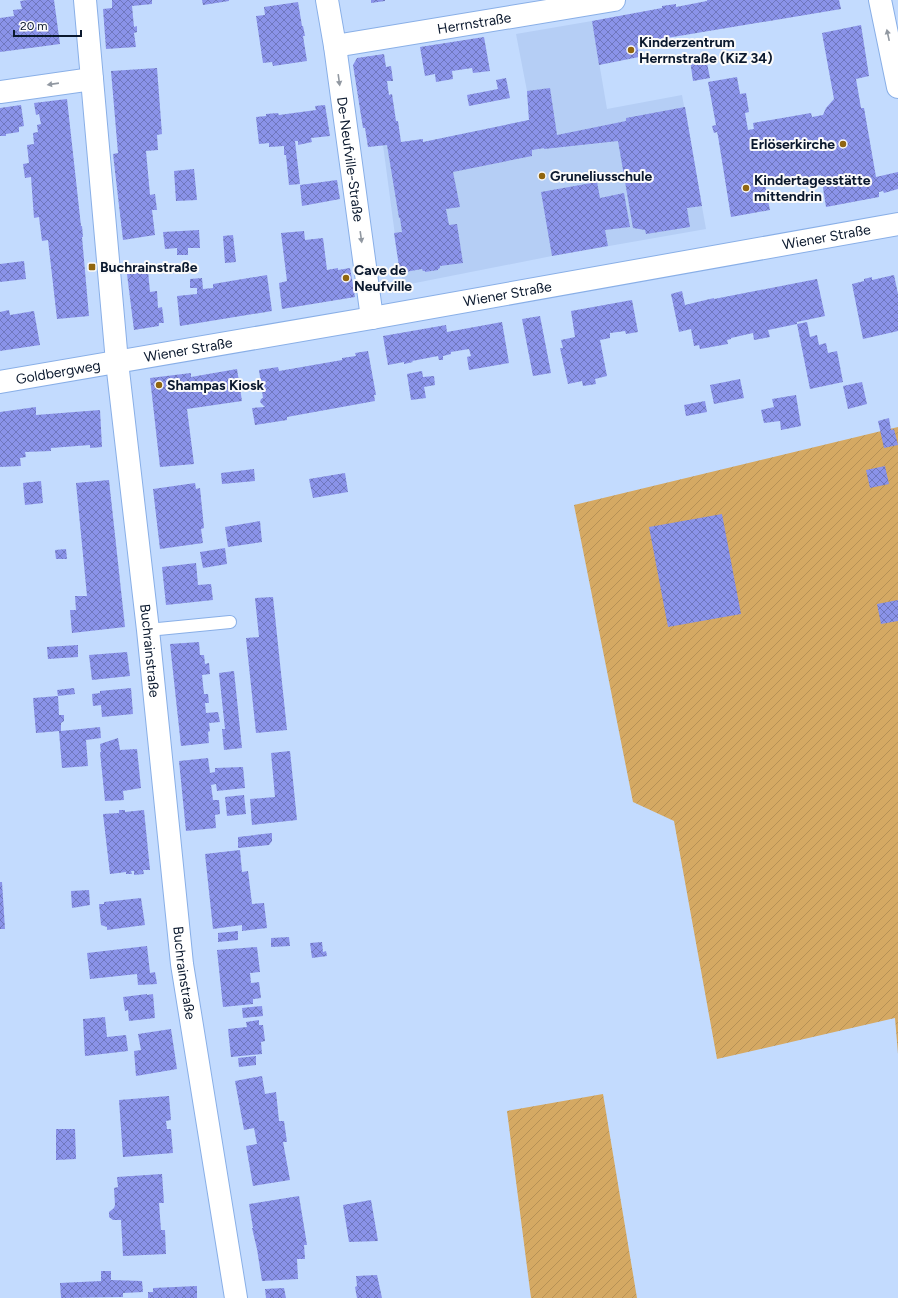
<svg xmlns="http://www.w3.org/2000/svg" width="898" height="1298" font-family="Figtree,sans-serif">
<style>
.built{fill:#b5cef5}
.garden{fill:url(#garden-furrows)}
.building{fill:url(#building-cross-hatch)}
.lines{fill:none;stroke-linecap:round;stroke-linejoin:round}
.service-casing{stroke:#89afe7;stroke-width:14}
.minor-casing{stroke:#89afe7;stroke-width:24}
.service{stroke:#fff;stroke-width:12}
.minor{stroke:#fff;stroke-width:22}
.oneway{fill:#9198a1}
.poi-dot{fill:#916610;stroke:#fafafa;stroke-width:1.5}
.labels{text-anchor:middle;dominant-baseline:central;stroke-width:4;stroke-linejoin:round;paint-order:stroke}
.street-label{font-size:14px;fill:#0b192e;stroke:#fafafa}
.poi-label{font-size:14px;font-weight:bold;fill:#0b192e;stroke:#fafafa;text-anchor:start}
</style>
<defs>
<pattern id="garden-furrows" width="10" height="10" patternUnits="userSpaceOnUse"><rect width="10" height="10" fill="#d5a963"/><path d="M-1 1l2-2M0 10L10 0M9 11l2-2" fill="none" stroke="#b69156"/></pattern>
<pattern id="building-cross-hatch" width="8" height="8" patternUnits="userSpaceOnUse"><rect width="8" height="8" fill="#8a93e9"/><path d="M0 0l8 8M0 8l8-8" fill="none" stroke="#6f77bd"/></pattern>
</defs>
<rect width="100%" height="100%" fill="#c3dbfe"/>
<path class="built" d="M592 21 607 109 682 95 706 229 552 256 405 285 400 273 383 145 423 139V142L529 120 527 91 516 34Z"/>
<path class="garden" d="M898 427V1054L895 1018 717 1059 674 821 633 802 574 505Z
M603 1094 637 1298H531L507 1111Z"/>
<path class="building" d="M27 0H54L60 44 0 52V18L14 16 13 10 22 9 20 1Z
M112 0H152V4L132 6 134 27 137 26V32L134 33 136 47 106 49 103 9 112 8Z
M202 0H229V1L203 5Z
M371 0H385V1L371 3Z
M707 0H839L841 9 637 43 639 57 599 65 592 21 662 8V6L676 4V7L707 1Z
M298 2 302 26H303L305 36H303L307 61 273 66 272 62 263 63 256 16 265 15 264 7Z
M861 25 869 76 856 79 861 108H864L876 177 898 172V189L884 193 883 191 879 192V197L826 207 821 175 765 184 767 194 770 193 771 201H768L770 210 731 217 718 136 717 132 714 133 712 126 716 125 708 82 737 77 740 94 746 93 749 112 745 113 748 130 754 129 753 123 811 113 812 117 823 115 826 108 834 99 822 33Z
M484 37 490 71 473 73 472 68 452 71 453 79 436 82 435 74 425 76 420 47Z
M384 54 386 67 391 66 393 81H387L389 95 392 94 396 121H398L401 142 423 139V142L529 120 527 91 550 88 557 135 626 121V118L685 107 702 206 687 208 690 227 646 234 645 230 633 228 618 141 544 149V148L532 150V156L453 172 460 207 446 209 449 225 457 224 463 263 440 266V268L438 269V270L425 272V271H423L422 269 400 273 394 233 402 232 400 218H399L387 145 368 147 365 128H363L353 65 357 58Z
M706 58 710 78 693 81 690 60Z
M157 68 162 134 157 135 158 150 146 151 150 195 155 194 157 210H152L155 235 123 240 113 154 118 153 111 71Z
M506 78 510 98 469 106 467 95 498 89 496 80Z
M67 99 81 226H82L83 237H82L89 316 57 319 48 240 42 241 39 217 34 218 31 177 25 178 23 164 29 163 27 145 34 144 33 133 38 132 37 125 41 124 39 114 36 115 34 103Z
M21 105 24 126 19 127V132L6 134V136H0V108Z
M325 105 330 136 311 138 312 142 298 145V141H295L300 184 289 185 286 155H284V146L269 147V143L259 144 256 117 266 116V114L278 113 279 115 316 110 315 106Z
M194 169 197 200 176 201 174 171Z
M337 180 340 199 302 206 300 185Z
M597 182 600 198 624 193 630 227 605 230 608 246 552 256 541 192Z
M199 230 200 248H188V255H177V248L165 249 163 232Z
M304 231 305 240 323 238 327 270 338 268V270L350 268 355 297 282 309 279 283 287 281 281 233Z
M233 235 236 262 225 263 223 236Z
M24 261 26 279 0 282V264Z
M148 271 150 292 157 291 158 308 162 307 164 323H159V326L134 330 127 274Z
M267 275 272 311 180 326 177 296 197 294V288H190V279L202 278 203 289 213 288V284Z
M894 275 898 294V331L863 339 852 284 864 281V279L872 277V280Z
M817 279 825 316 797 322V324L768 330 770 337 754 340 753 333 731 338V339L727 340 728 344 700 349 699 345 694 346 691 329 679 332 671 294 682 291 685 305 714 298V299Z
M632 300 638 332 626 334 625 331 610 333V338L600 340 607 376 595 379 596 384 583 386 582 381 568 384 560 348H563L561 340 575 337 571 311Z
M9 310 10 315 34 311 40 345 0 351V312Z
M540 316 551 373 533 376 522 319Z
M502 322 509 363 469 370 467 357 471 356 469 349 451 352V354L443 356V360H439L438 356 412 361 413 362 404 364V362L388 365 383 336 446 325 447 332Z
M807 322 810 337 817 335 819 345 826 343 828 353 837 351 843 382 810 389 797 324Z
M368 351 376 395H374L375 401 287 417V420L255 425 252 408 265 407 260 402 261 399 263 398 259 370 278 367 279 371 342 360V358L356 356 355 353Z
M237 369 242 401 187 409 194 464 160 467 150 378 191 373V377Z
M422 371 423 377 434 376 435 385 424 387 426 398 411 400 407 374Z
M740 379 744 398 714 404 710 385Z
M862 382 867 404 848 409 843 386Z
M796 395 801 426 781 430 780 421 764 423 761 410 774 407 772 399Z
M705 401 707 412 686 416 684 405Z
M36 407V415L100 410 102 447 90 448V445L51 448V451L25 452 26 457 20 458 21 466 0 467V412Z
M889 418 891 430 894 429 898 445 884 448 878 421Z
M885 466 889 484 870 488 866 470Z
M254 469 255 481 222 484 221 473Z
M345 473 348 492 313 498 309 479Z
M109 480 125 627 72 633 70 610H76L75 596H87L76 483Z
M41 481 43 503 25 505 23 483Z
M195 483 196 489 200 488 204 528 201 529 203 543 160 549 153 489Z
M722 514 741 614 668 627 649 527Z
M260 521 262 542 228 547 225 527Z
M225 548 227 564 203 568 200 552Z
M66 549 67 559H56L55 550Z
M196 563 198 585 211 584 213 600 166 605 162 567Z
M273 597 287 730 256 733 246 638 259 637 255 598Z
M898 600V621L881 624 877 604Z
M199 642 200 655H204L205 664 209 663 210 674 202 675 204 694H208L209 703H205L206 713 218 712 220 722 209 723 210 731 208 732 209 743 181 746 170 644Z
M78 645V657L48 659 47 647Z
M127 652 130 676 92 680 89 655Z
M234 671 242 748 224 750 222 729H225L219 673Z
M74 688 75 694 58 696 57 690Z
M131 688 133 714 102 717 101 705 93 706 92 694 100 693V691Z
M58 696 59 715H64V721L61 723V731L100 727 101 738 86 740 88 766 62 768 59 731 36 733 33 698Z
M118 738 120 750 137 749 141 788 123 791 124 800 105 801 100 752H101L100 744Z
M290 751 297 820 252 825 250 799 275 797 271 753Z
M208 758 210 773 215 772V768L243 767 245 788 217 791 216 784 211 785 213 800H219L220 814 215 815 216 828 186 831 179 761Z
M244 795 246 814 227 816 225 797Z
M119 810H125V812L144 810 150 870H143L144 874 134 875V871H131L132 874H126V872L110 874 103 814 119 813Z
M272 833V841L269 845 238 848V837Z
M240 850 242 872 248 871 252 904 264 903 267 928 242 931V925L213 929 205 854Z
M0 882H2L5 929H0Z
M89 890 90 905 72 908 71 891Z
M141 898 145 925 107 930V927L101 925 99 904H104V902Z
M238 931V940L218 942V933Z
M289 937 290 946 271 947V938Z
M322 942 323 952 326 951 327 956 312 958 310 943Z
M147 946 150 973 155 972 157 984 138 985 137 974 90 979 87 953Z
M257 947 260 972 250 973 251 983 259 982 261 998 253 999V1004L223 1007 217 950Z
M147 994V995L153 994 155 1018 129 1021 128 1010 125 1011 123 997Z
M262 1006 263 1016 243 1018 242 1008Z
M105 1017 107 1037 126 1035 128 1051 85 1056 83 1019Z
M259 1020V1025H263L265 1041 261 1042 262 1054 231 1057 228 1029 247 1027 246 1022Z
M171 1029 177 1069 136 1076 134 1051 141 1050 138 1034Z
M256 1056V1065L239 1067 238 1058Z
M262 1076 265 1094 276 1092 279 1121H284L287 1142H283L290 1180 253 1186 246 1146 257 1144 254 1128 244 1130 235 1081Z
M169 1096 171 1120 166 1121 167 1129H171L173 1153 123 1157 119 1100Z
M56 1129H75L76 1159 56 1160Z
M162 1174 164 1203H159L161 1230H165L166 1254 123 1256 121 1220H113L109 1217V1212L114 1208 115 1205 114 1188 118 1187 117 1177Z
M299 1196 307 1245H304L305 1259H297L298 1279 262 1281 257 1249 252 1228H253L249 1204Z
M371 1200 378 1241 349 1242 343 1205Z
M101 1271H111V1280L142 1281 143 1292 123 1293V1297L61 1298 60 1283 101 1281Z
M377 1275 382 1298H357L355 1287 357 1286 356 1276Z
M197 1286V1298H148V1292H153V1288Z
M284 1288 286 1298H266L265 1289Z"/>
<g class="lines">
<g class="service-casing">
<path id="service" d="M148 630 230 622"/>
</g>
<g class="minor-casing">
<g id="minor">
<path id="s1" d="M85 0 117 362 148 630 182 964 236 1298"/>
<path id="s2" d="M327 0 335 46 372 318"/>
<path d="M880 0 898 87"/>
<path id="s3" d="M335 46 614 0"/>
<path d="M0 92 92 79"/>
<path id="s4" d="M0 382 372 318 898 224"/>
</g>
</g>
<use href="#service" class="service"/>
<use href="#minor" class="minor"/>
</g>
<defs><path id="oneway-solid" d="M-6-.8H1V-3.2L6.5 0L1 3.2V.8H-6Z"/></defs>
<g class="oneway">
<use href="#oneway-solid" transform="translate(888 35) rotate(-102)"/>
<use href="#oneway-solid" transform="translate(339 80) rotate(82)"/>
<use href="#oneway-solid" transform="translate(53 84) rotate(172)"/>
<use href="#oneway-solid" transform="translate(361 237) rotate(82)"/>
</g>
<g class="poi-dot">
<circle cx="631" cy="50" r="4"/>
<circle cx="843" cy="144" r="4"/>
<circle cx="542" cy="176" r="4"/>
<circle cx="746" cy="188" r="4"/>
<rect x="88" y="263" width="8" height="8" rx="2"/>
<circle cx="346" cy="278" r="4"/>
<circle cx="159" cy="385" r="4"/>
</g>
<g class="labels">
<g class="street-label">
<text stroke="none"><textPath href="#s3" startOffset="141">Herrnstraße</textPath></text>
<text stroke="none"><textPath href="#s2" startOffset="161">De-Neufville-Straße</textPath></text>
<text stroke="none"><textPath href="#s4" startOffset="839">Wiener Straße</textPath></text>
<text stroke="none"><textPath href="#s4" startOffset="515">Wiener Straße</textPath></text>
<text stroke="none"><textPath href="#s4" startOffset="191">Wiener Straße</textPath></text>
<text stroke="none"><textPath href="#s4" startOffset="59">Goldbergweg</textPath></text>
<text stroke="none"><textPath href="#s1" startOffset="654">Buchrainstraße</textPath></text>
<text stroke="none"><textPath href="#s1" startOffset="978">Buchrainstraße</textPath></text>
</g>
<g class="poi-label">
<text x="639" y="42">Kinderzentrum<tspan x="639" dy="16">Herrnstraße (KiZ 34)</tspan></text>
<text x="835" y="144" text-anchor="end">Erlöserkirche</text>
<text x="550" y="176">Gruneliusschule</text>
<text x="754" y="180">Kindertagesstätte<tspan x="754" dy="16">mittendrin</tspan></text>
<text x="100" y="267">Buchrainstraße</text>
<text x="354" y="270">Cave de<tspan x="354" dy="16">Neufville</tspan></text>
<text x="167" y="385">Shampas Kiosk</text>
</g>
</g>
<path d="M14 30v6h67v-6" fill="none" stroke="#0b192e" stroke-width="2"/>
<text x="20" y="30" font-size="12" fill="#0b192e" stroke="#fafafa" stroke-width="3" paint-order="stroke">20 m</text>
</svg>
